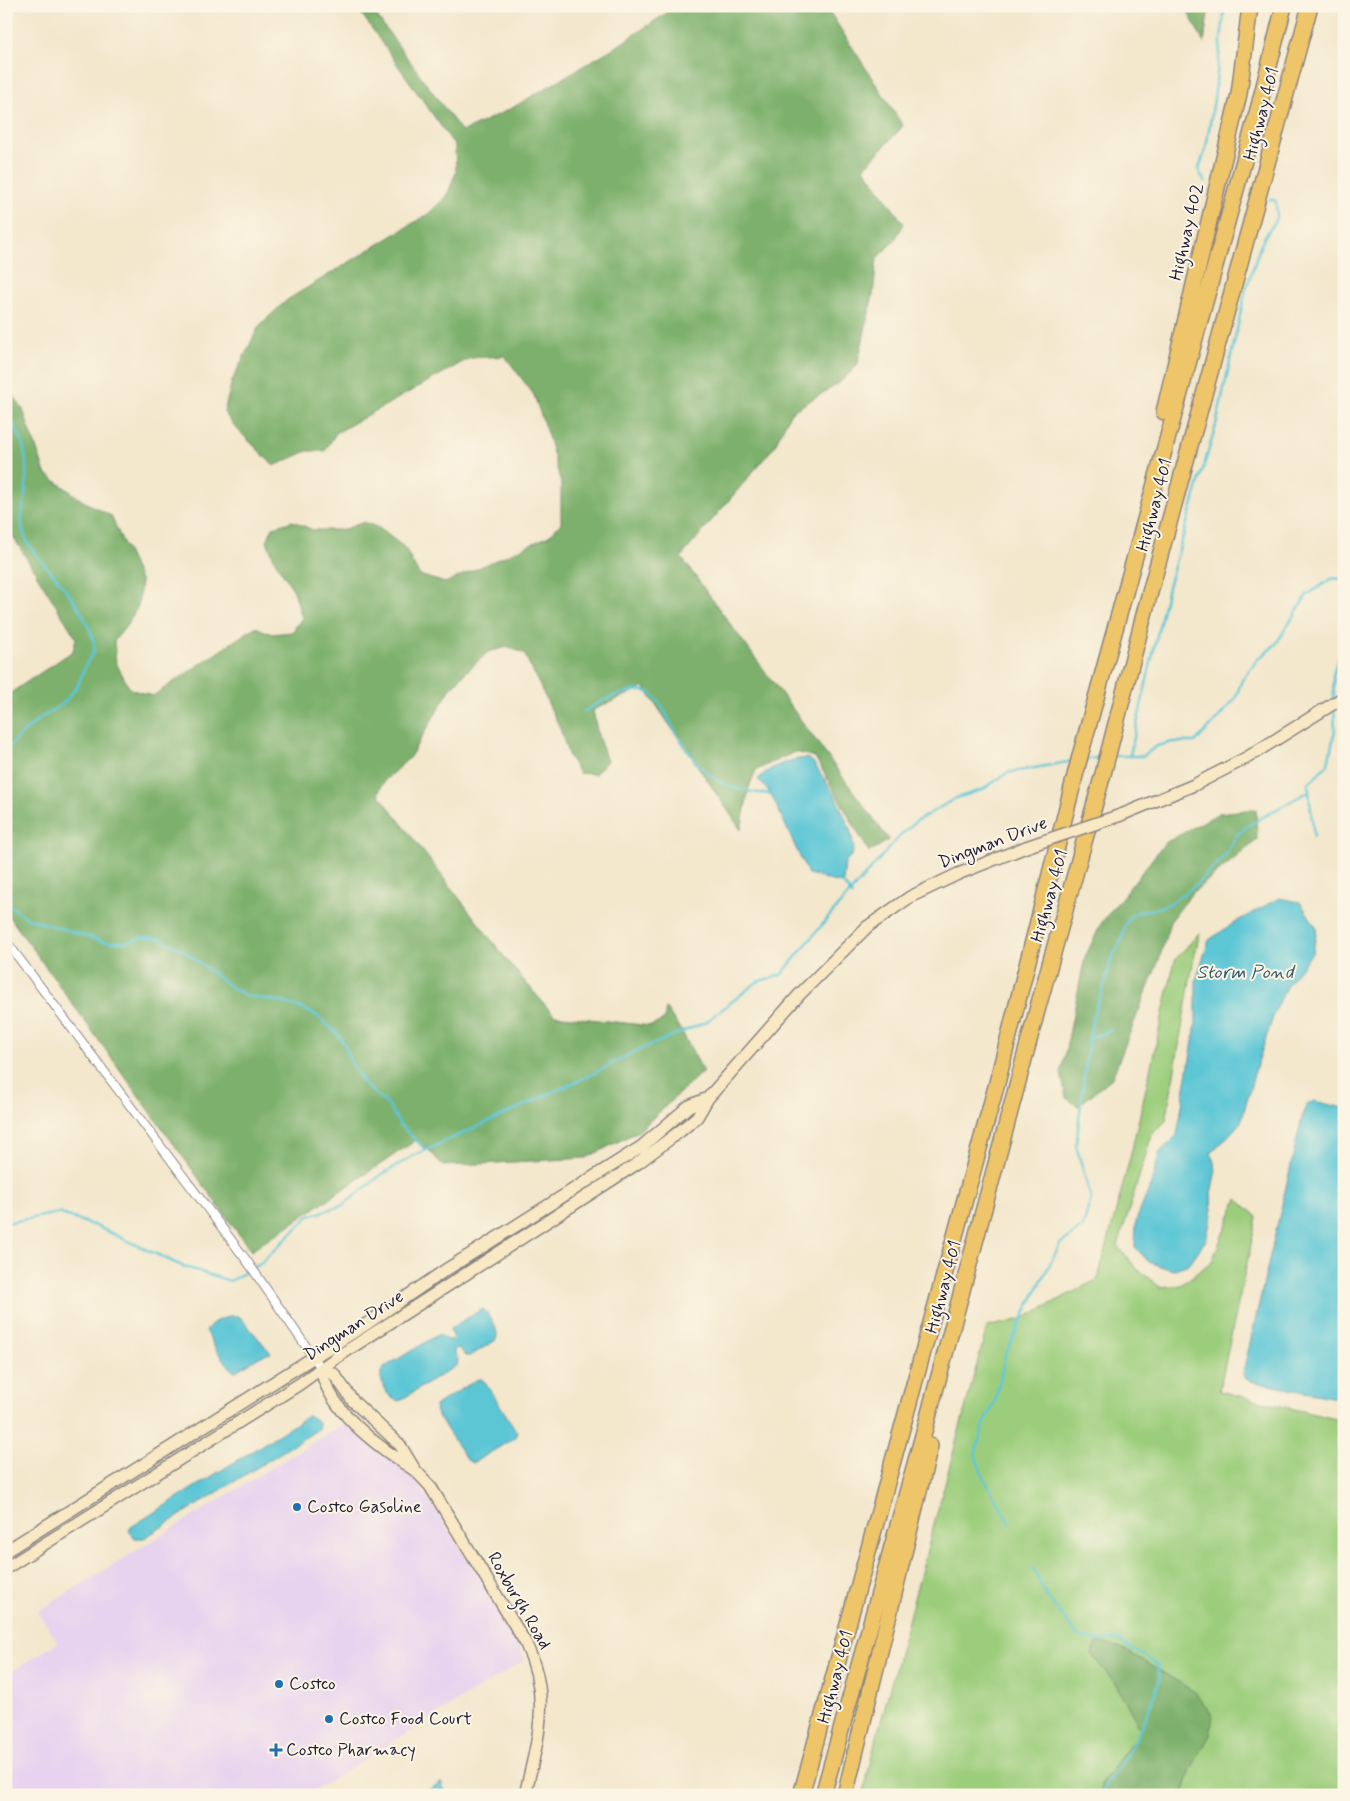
<svg xmlns="http://www.w3.org/2000/svg" width="1350" height="1801" font-family="Mynerve,sans-serif">
<style>
.built{fill:#e7d2ef}
.green{fill:#9ccd7c;stroke:#5f785c}
.forest{fill:#7db06c;stroke:#506954}
.water{fill:#5bc6d5;stroke:#3e7488}
.lines{fill:none;stroke-linecap:round;stroke-linejoin:round}
.stream{stroke:#5bc6d5;stroke-width:2.5}
.street-casing{stroke:#8a8484;stroke-width:10}
.secondary-casing{stroke:#8a8484;stroke-width:14}
.highway-casing{stroke:#8a8484;stroke-width:18}
.street{stroke:#fff;stroke-width:8}
.secondary{stroke:#f8e8c3;stroke-width:11}
.highway{stroke:#eec569;stroke-width:15}
.secondary-bridge-casing{stroke:#8a8484;stroke-width:14;stroke-linecap:butt}
.secondary-bridge{stroke:#f8e8c3;stroke-width:11}
.poi-dot{fill:#1f6fb2;stroke:#fcf5e5;stroke-width:2}
.labels{text-anchor:middle;dominant-baseline:central;stroke-width:4;stroke-linejoin:round;paint-order:stroke}
.street-label{font-size:18px;fill:#22223b;stroke:#fcf5e5}
.poi-label{font-size:18px;fill:#22223b;stroke:#fcf5e5;text-anchor:start}
.water-label{font-size:19px;font-style:italic;fill:#365b71;stroke:#fcf5e5}
</style>
<rect width="100%" height="100%" fill="#fcf5e5"/>
<filter id="ink" filterUnits="userSpaceOnUse"><feTurbulence type="fractalNoise" baseFrequency=".02" numOctaves="2"/><feDisplacementMap in="SourceGraphic" scale="10" xChannelSelector="R" yChannelSelector="G"/><feConvolveMatrix kernelMatrix="1 2 1 2 8 2 1 2 1" color-interpolation-filters="sRGB"/></filter>
<filter id="wash" filterUnits="userSpaceOnUse"><feTurbulence type="fractalNoise" baseFrequency=".0096" numOctaves="4" result="noise"/><feDisplacementMap in="SourceGraphic" scale="20" xChannelSelector="R" yChannelSelector="G"/><feGaussianBlur stdDeviation="1.12" result="paint"/><feColorMatrix in="noise" values="0 0 0 0 0 0 0 0 0 0 0 0 0 0 0 0 0 1.4 0 .05"/><feComposite in="paint" operator="in"/></filter>
<g filter="url(#wash)">
<rect width="100%" height="100%" fill="#f3e7cc"/>
<path class="built" d="M346 1422 412 1477 432 1505 508 1623 525 1660 307 1795H6V1675L58 1643 38 1611Z"/>
<path class="green" d="M1200 932 1193 963 1166 1121 1152 1134 1118 1246 1136 1268 1160 1287 1181 1285 1212 1261 1237 1199 1257 1217 1219 1391 1344 1421V1795H863L873 1751 987 1327 1022 1319 1098 1279 1131 1154 1175 960Z"/>
<path class="forest" d="M356 6H369L462 132 512 108 622 43 677 6H831L829 11 903 126 864 168 904 224 894 241 877 258 873 295 857 366 838 384 791 412 774 447 681 557 889 840 869 852 815 757 795 752 756 770 749 787 741 830 644 687 593 710 598 736 607 761 595 774 579 773 569 757 560 728 524 653 507 647 488 652 466 672 451 688 410 757 385 780 378 793 513 968 554 1015 651 1026 664 1020 666 1008 682 1032 703 1071 639 1131 586 1158 443 1166 427 1148 415 1141 251 1251 6 912V696L73 651 76 638 6 525V402L14 396 23 410 45 473 83 501 111 516 141 582 138 606 127 625 114 641 116 663 130 689 153 696 255 627 272 634 292 632 302 618 294 591 275 561 267 541 273 527 293 521 313 530H342L364 522 379 528 405 548 419 575 445 583 549 536 561 523V483L549 439 534 395 505 356 470 358 336 433 325 451H307L274 466 234 426 224 412 232 381 259 326 287 300 428 214 447 196 456 172 455 146Z
M1185 6H1209L1204 43Z
M1256 809 1257 840 1191 894 1170 922 1159 960 1112 1078 1078 1106 1066 1098 1061 1073 1085 957 1102 922 1165 843 1219 813Z
M1097 1642 1122 1648 1195 1692 1213 1716 1210 1735 1191 1769 1183 1795H1101V1784L1141 1730 1117 1686 1092 1655Z"/>
<path class="water" d="M806 758 813 762 834 794 850 828 854 848 852 855 845 862 843 883C830 882 820 876 808 874L771 794 758 779C771 766 788 760 806 758Z
M1279 898 1300 902 1317 928 1313 952 1287 985 1274 1014 1254 1074 1241 1122 1220 1145 1211 1152 1216 1170 1211 1193 1212 1214 1206 1240 1189 1264 1172 1270 1149 1262 1135 1247 1136 1221 1151 1184 1160 1152 1177 1135 1196 1024V980L1209 940 1234 923Z
M1314 1101 1344 1108V1398L1341 1399 1254 1382 1246 1379 1243 1373 1303 1113 1307 1105Z
M482 1309C490 1315 500 1330 496 1340L470 1356H466L459 1348 455 1349 454 1351 458 1360 457 1365 399 1401C387 1399 380 1383 381 1372L385 1367 439 1334 447 1340H452L454 1338 450 1330 451 1328Z
M230 1316H239L271 1353 261 1356 234 1372 216 1350 206 1330 214 1322Z
M478 1379H481L485 1382 517 1432 516 1437 473 1463 467 1460 436 1413 435 1406 439 1403Z
M308 1416C314 1418 318 1420 319 1426L317 1430 144 1538H135L129 1531 131 1527Z
M441 1782 447 1795H421Z"/>
<g class="lines">
<path class="stream" d="M1205 181 1200 174 1199 168 1206 148 1214 99 1225 6
M6 418C28 436 28 470 25 496 23 509 19 521 24 534 29 549 43 563 53 574 68 591 96 628 94 651L86 664 78 685 64 703 38 720 19 736 6 751
M1334 700 1333 675 1344 638
M583 712C597 703 632 685 648 692 658 697 664 711 669 720 697 768 712 791 771 794
M1130 755 1168 587 1216 425 1245 293 1260 247 1265 236 1273 225 1277 215 1276 201 1270 199
M1113 756H1143L1157 746 1173 742H1195L1211 726 1235 699 1242 680 1257 660 1276 644 1307 595 1331 579 1344 578
M1083 760 1103 757
M1314 837 1308 784 1328 764 1335 730 1334 708
M1341 876 1344 879
M843 883 852 895
M6 903 27 918 105 942H126L142 937 159 938 183 950 231 987 246 996 282 1002 299 1007 316 1015 339 1035 346 1048 351 1063 364 1084 388 1105 400 1125 426 1150
M1089 1038 1111 1030
M6 1223 59 1213 98 1227 182 1266 230 1281 260 1264 309 1216 343 1205 381 1175 413 1156 597 1072 636 1051 706 1022 757 982 781 975 827 919 899 837 915 822 956 798 982 790 1007 773 1073 761
M1010 1524 983 1477 975 1454 985 1421 995 1402 1005 1356 1022 1319 1060 1244 1083 1227 1091 1198 1076 1145 1089 1037 1095 1009 1101 995 1112 958 1122 939 1124 927 1129 917 1137 912 1154 909 1169 904 1182 895 1196 885 1217 864 1227 853 1236 836 1247 826 1309 791
M1033 1568 1046 1596 1079 1637 1100 1641 1116 1639C1129 1649 1144 1654 1157 1665L1160 1679 1144 1722 1127 1754 1100 1795"/>
</g>
</g>
<g filter="url(#ink)">
<g class="lines">
<g class="street-casing">
<path id="street" d="M6 941 247 1261 321 1368"/>
</g>
<g class="secondary-casing">
<path id="secondary" d="M1121 815 1194 785 1248 757 1344 697
M321 1368 334 1374 353 1401 400 1445 415 1470 430 1486 525 1642C552 1697 538 1738 525 1795
M321 1368C328 1410 378 1447 413 1469
M6 1551 368 1323 444 1271 641 1147 689 1106 708 1098
M6 1568 298 1385 340 1355 638 1163 679 1132 697 1117 708 1098 799 995 867 927 910 897 958 874 1026 847"/>
</g>
<g class="highway-casing">
<path id="highway" d="M1164 412 1239 94 1250 6
M801 1795 997 1083 1080 756 1259 106 1284 6
M823 1795 927 1421 1038 1007 1103 774 1146 607 1310 6
M845 1795 930 1446"/>
</g>
<use href="#street" class="street"/>
<use href="#secondary" class="secondary"/>
<use href="#highway" class="highway"/>
<g class="secondary-bridge-casing">
<path id="secondary-bridge" d="M1026 847 1121 815"/>
</g>
<use href="#secondary-bridge" class="secondary-bridge"/>
</g>
</g>
<g class="poi-dot">
<circle cx="297" cy="1507" r="5"/>
<circle cx="279" cy="1684" r="5"/>
<circle cx="329" cy="1719" r="5"/>
<path d="M273.5 1742.5h5v5h5v5h-5v5h-5v-5h-5v-5h5z"/>
</g>
<g class="labels">
<g class="street-label">
<text transform="translate(1262 114) rotate(-75)">Highway 401</text>
<text transform="translate(1187 232) rotate(-77)">Highway 402</text>
<text transform="translate(1155 505) rotate(-75)">Highway 401</text>
<text transform="translate(993 843) rotate(-21)">Dingman Drive</text>
<text transform="translate(1050 896) rotate(-74)">Highway 401</text>
<text transform="translate(944 1287) rotate(-75)">Highway 401</text>
<text transform="translate(354 1326) rotate(-33)">Dingman Drive</text>
<text transform="translate(519 1601) rotate(60)">Roxburgh Road</text>
<text transform="translate(836 1677) rotate(-75)">Highway 401</text>
</g>
<g class="poi-label">
<text x="307" y="1507">Costco Gasoline</text>
<text x="289" y="1684">Costco</text>
<text x="339" y="1719">Costco Food Court</text>
<text x="286" y="1750">Costco Pharmacy</text>
</g>
<g class="water-label">
<text x="1245" y="972">Storm Pond</text>
</g>
</g>
<rect width="1350" height="1801" fill="none" stroke="#fcf5e5" stroke-width="25"/>
</svg>
